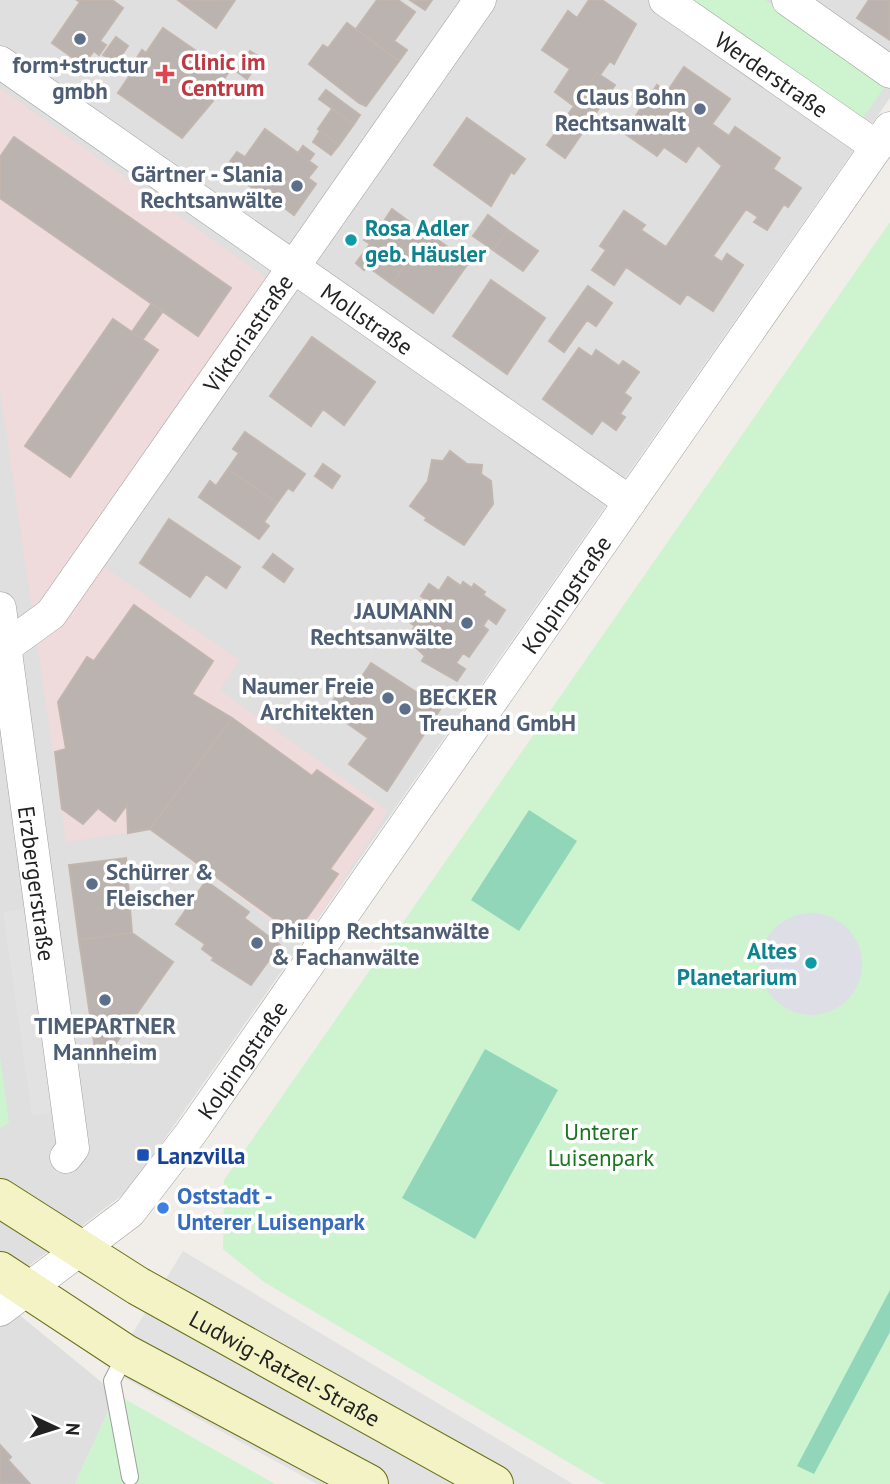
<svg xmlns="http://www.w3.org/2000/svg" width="890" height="1484" font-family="'PT Sans',sans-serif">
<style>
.residential{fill:#dfdfdf}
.commercial{fill:#efdbdb}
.park{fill:#cdf4cf}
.pitch{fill:#91d6b9}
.parking{fill:#e2e2e2}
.plaza{fill:#dedee6}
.building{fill:#bab3af;stroke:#c1b5ad;stroke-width:2}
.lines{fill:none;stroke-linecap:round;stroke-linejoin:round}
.lane-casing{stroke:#9f9f9f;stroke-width:18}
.street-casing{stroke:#9f9f9f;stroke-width:33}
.secondary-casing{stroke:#686f12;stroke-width:40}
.lane{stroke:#fff;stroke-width:16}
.street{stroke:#fff;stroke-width:32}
.secondary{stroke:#f3f3c5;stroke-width:38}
.service-dot{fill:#5c6f8a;stroke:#fff;stroke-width:2.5}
.health-dot{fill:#e0444e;stroke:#fff;stroke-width:2.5}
.culture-dot{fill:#0f9aa8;stroke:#fff;stroke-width:2.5}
.transit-dot{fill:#1a4fb4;stroke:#fff;stroke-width:2.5}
.shop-dot{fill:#3f7fe0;stroke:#fff;stroke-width:2.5}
.labels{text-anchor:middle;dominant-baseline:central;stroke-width:7;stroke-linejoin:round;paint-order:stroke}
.health-label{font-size:23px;font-weight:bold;fill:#be3a42;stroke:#fff;text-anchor:start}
.service-label{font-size:23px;font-weight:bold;fill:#4e5e75;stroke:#fff;text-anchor:end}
.street-label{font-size:23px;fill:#222;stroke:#fff}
.culture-label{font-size:23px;font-weight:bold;fill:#0d838f;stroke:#fff;text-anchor:start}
.park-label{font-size:23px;fill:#19761e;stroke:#fff}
.transit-label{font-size:23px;font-weight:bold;fill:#164399;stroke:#fff;text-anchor:start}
.shop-label{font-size:23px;font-weight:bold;fill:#366cbe;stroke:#fff;text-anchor:start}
</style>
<rect width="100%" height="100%" fill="#f1eee9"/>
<path class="residential" d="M0 0H890V98L129 1190 0 1288Z
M0 1299 116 1394 75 1484H0Z"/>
<path class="commercial" d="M0 88 275 284 81 551 239 660 220 690 388 811 301 944 150 829 66 842 0 390Z"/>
<path class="park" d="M685 0H765L886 85 860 122Z
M890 222V1484H605L264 1282 223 1249 224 1180Z
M0 1057 9 1123 0 1128Z
M116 1394 275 1484H75Z"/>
<path class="pitch" d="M529 810 577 841 519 931 471 900Z
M485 1049 558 1090 475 1239 402 1198Z
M890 1290V1332L814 1474 797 1466Z"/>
<path class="parking" d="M27 908 57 1112 32 1116 3 912Z
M183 1251 573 1484H317L110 1370Z"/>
<path class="plaza" d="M760 964a51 51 0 1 1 102 0a51 51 0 1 1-102 0Z"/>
<path class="building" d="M77 0H112L123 8 100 41 106 45 99 55 94 51 83 65 52 43 80 2Z
M178 0 208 1 235 0 216 28Z
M377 0H398L415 12 394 41 407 50 399 61 356 29Z
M410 0H432L425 10Z
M589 0H602L636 24 614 64 610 61 600 75 597 73 574 106 555 92 570 69 542 50 568 11 577 18Z
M869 0H890V40L857 18Z
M347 23 399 61 366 106 359 103 309 64 323 45 328 48Z
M163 28 228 73 210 99 213 101 182 138 118 93 134 69 131 67 142 50 146 53Z
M116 37 128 46 116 63 103 55Z
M250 51 261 58 247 79 236 71Z
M684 67 730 99 712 124 729 136 735 127 780 158 773 169 801 188 788 207 784 204 767 230 754 222 758 217 746 209 713 256 722 262 727 254 743 265 713 311 687 294 680 304 626 267 614 285 592 270 606 250 600 246 624 211 645 225 641 230 666 247 722 166 698 145 686 162 664 147 657 156 624 133 657 85 667 92Z
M597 73 615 85 565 158 547 145Z
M326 90 360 115 354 124 319 99Z
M332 109 354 124 339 145 318 129Z
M467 118 525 159 514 174 511 172 491 206 434 165Z
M265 129 298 153 303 146 314 154 309 161 317 167 308 178 316 184 294 215 271 198 269 201 226 167 237 152 245 157Z
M320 131 339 145 331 155 313 142Z
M14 137 231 288 198 336 0 198V157Z
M392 209 411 223 408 228 424 239 392 284 367 266 364 270 356 263 370 244 364 240 378 220 382 224Z
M488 215 508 230 493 250 473 236Z
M508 230 538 251 523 271 493 250Z
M428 233 469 262 433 313 392 284Z
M491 280 545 318 507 374 453 336Z
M588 286 612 303 596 326 587 320 564 352 549 341Z
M152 303 163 311 143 339 132 332Z
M113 319 158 350 70 477 25 446Z
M312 337 375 382 344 425 323 409 311 426 270 396Z
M579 348 592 357 596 350 619 366 623 361 639 372 624 393 631 398 620 414 625 417 616 430 602 420 592 434 543 399Z
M245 432 305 474 293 491 288 488 277 503 228 469 239 453 233 449Z
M450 451 467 464 482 465 481 474 491 481 493 504 464 545 425 520 427 518 410 506 428 481 432 460 443 461Z
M323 464 340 476 332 488 315 476Z
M228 469 277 503 264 522 269 526 259 539 199 497 210 481 216 486Z
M169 519 240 567 226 588 206 574 190 597 140 563Z
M273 554 293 569 284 582 263 567Z
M448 577 461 586 463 582 472 588 474 584 485 592 483 595 505 610 496 624 488 618 483 626 488 630 469 657 463 653 456 663 465 669 457 681 422 661 425 656 407 639 415 626 405 619 413 607 419 610 426 600 421 596 429 584 439 591Z
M134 605 213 661 192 694 232 718 150 829 128 833 127 805 115 821 98 808 83 824 62 809 55 752 66 749 58 702 87 657 94 661Z
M371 663 441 708 387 791 349 764 368 738 327 709 344 685 353 690Z
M232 718 312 776 317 770 373 809 330 869 338 874 295 934 150 829Z
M126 858 132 933 79 940 69 865Z
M206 881 249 912 244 918 280 945 251 985 212 960 214 958 202 949 205 944 176 924Z
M132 933 173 962 114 1046 95 1049 79 940Z
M0 1445 11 1457 8 1460 30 1484H0Z"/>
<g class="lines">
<g class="lane-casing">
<path id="lane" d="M126 1354 112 1381 130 1477"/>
</g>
<g class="street-casing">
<g id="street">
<path id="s1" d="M665 0 877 147"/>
<path d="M788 0 890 72"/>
<path id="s2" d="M0 62 630 502"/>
<path id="s3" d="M0 608 73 1148 66 1157"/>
<path id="s4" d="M0 651 51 614 480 0"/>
<path id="s5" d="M0 1310 130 1212 191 1133 890 128"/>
</g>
</g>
<g class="secondary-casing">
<g id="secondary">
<path id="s6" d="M0 1198 138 1286 494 1484"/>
<path d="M0 1271 126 1354 369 1484"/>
</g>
</g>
<use href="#lane" class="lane"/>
<use href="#street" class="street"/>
<use href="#secondary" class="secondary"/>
</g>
<g class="service-dot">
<circle cx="80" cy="39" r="7"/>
<circle cx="700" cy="109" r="7"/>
<circle cx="297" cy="186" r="7"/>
<circle cx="467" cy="623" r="7"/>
<circle cx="388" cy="698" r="7"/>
<circle cx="405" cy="709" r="7"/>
<circle cx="92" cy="884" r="7"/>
<circle cx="257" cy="943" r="7"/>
<circle cx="105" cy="1000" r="7"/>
</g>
<path class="health-dot" d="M161.5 63.5h7v7h7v7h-7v7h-7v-7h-7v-7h7z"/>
<g class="culture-dot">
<circle cx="351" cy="240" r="7"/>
<circle cx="811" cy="963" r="7"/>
</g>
<rect class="transit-dot" x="136" y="1148" width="14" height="14" rx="3.5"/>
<circle class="shop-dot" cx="163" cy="1208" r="7"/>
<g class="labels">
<g class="health-label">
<text x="181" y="61">Clinic im<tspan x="181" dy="26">Centrum</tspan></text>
</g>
<g class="service-label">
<text x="80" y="64" text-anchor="middle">form+structur<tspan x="80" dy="26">gmbh</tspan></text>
<text x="686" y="96">Claus Bohn<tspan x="686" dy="26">Rechtsanwalt</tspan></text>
<text x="283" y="173">Gärtner - Slania<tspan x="283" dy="26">Rechtsanwälte</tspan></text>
<text x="453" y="610">JAUMANN<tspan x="453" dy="26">Rechtsanwälte</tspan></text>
<text x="374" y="685">Naumer Freie<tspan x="374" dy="26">Architekten</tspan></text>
<text x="419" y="696" text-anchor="start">BECKER<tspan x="419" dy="26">Treuhand GmbH</tspan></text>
<text x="106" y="871" text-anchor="start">Schürrer &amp;<tspan x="106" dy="26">Fleischer</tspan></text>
<text x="271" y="930" text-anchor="start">Philipp Rechtsanwälte<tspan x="271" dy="26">&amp; Fachanwälte</tspan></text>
<text x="105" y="1025" text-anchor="middle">TIMEPARTNER<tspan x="105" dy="26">Mannheim</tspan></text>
</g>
<g class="street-label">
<text stroke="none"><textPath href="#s1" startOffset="130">Werderstraße</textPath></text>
<text stroke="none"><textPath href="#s2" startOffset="448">Mollstraße</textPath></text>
<text stroke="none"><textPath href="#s4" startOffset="406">Viktoriastraße</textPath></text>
<text stroke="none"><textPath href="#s5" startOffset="919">Kolpingstraße</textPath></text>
<text stroke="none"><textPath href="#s3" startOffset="278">Erzbergerstraße</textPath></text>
<text stroke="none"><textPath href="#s5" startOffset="352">Kolpingstraße</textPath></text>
<text stroke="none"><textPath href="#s6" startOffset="332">Ludwig-Ratzel-Straße</textPath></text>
</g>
<g class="culture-label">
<text x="365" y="227">Rosa Adler<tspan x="365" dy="26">geb. Häusler</tspan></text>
<text x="797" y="950" text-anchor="end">Altes<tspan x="797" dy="26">Planetarium</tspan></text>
</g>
<g class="park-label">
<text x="601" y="1131">Unterer<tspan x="601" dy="26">Luisenpark</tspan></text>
</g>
<g class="transit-label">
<text x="157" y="1155">Lanzvilla</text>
</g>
<g class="shop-label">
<text x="177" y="1195">Oststadt -<tspan x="177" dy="26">Unterer Luisenpark</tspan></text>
</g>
</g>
<g transform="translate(56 1428) rotate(94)" stroke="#ffffff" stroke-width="5" paint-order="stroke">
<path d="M0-5L12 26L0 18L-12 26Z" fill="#222222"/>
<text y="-10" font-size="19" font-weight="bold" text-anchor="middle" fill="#222222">N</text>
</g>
</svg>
